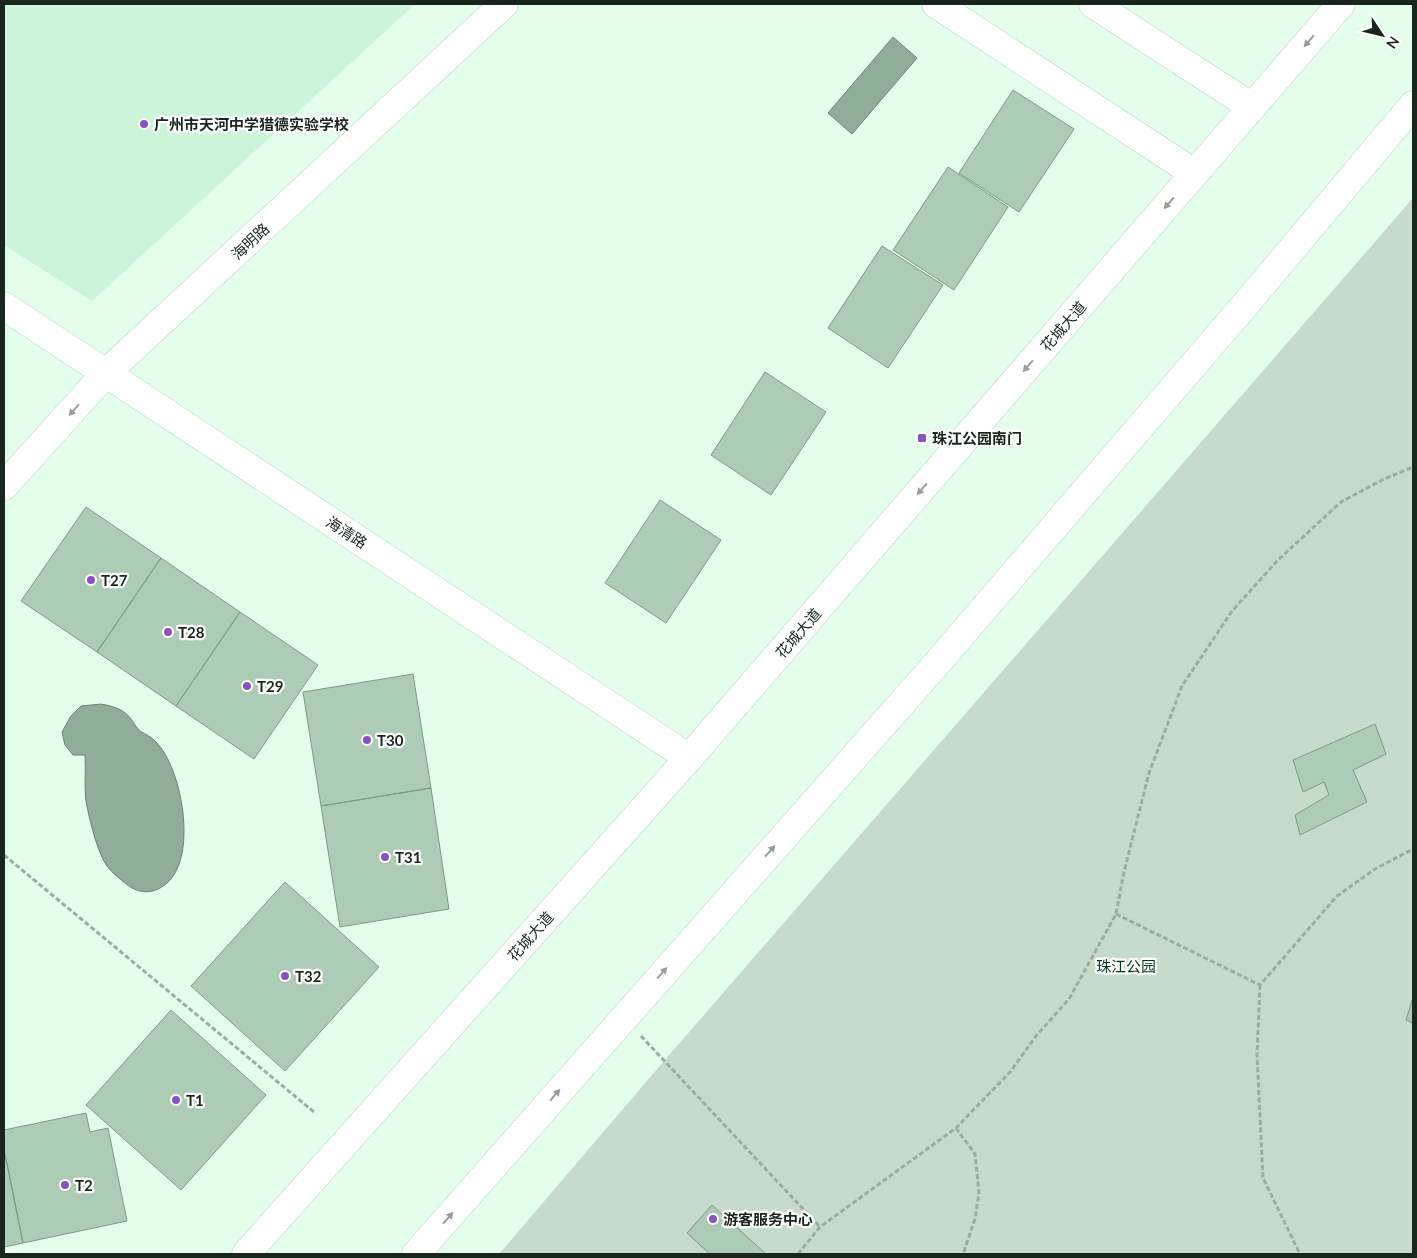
<svg xmlns="http://www.w3.org/2000/svg" width="1417" height="1258" font-family="Lato,'Noto Sans SC',sans-serif">
<style>
.built{fill:#ccf4d8}
.green{fill:#c7dbcd}
.water{fill:#8fad98;stroke:#6c8473}
.building{fill:#acccb5;stroke:#7c9b85}
.lines{fill:none;stroke-linecap:round;stroke-linejoin:round}
.minor-casing{stroke:#b5d6bf;stroke-width:29}
.major-casing{stroke:#b5d6bf;stroke-width:29}
.path{stroke:#99af9f;stroke-width:3;stroke-dasharray:5 2.5;stroke-linecap:butt}
.minor{stroke:#fff;stroke-width:28}
.major{stroke:#fff;stroke-width:28}
.oneway{fill:#989d99}
.poi-dot{fill:#8b50c6;stroke:#fff;stroke-width:2}
.labels{text-anchor:middle;dominant-baseline:central;stroke-width:4.5;stroke-linejoin:round;paint-order:stroke}
.poi-label{font-size:15px;font-weight:bold;fill:#19261d;stroke:#fff;text-anchor:start}
.street-label{font-size:15px;fill:#19261d;stroke:#fff}
.park-label{font-size:15px;fill:#00371a;stroke:#fff}
</style>
<rect width="100%" height="100%" fill="#e3feea"/>
<path class="built" d="M4 4H415L92 301 4 245Z"/>
<path class="green" d="M1413 198V1254H499L664 1061Z"/>
<path class="water" d="M893 37 917 58 852 134 828 113Z
M101 704C112 706 124 709 131 719 134 723 136 727 140 731 145 734 152 737 156 742 182 768 198 856 167 883 156 893 142 895 129 886 121 880 113 874 107 866 97 852 89 818 86 801 84 786 86 770 85 755H73L65 745 62 732 71 716 81 706Z"/>
<path class="building" d="M1013 90 1074 129 1019 212 959 173Z
M948 167 1008 207 954 290 893 250Z
M882 246 943 285 888 368 828 328Z
M765 372 826 412 771 495 711 455Z
M660 500 721 540 666 623 605 583Z
M86 507 161 558 97 652 21 601Z
M161 558 240 612 176 706 97 652Z
M240 612 318 665 254 759 176 706Z
M413 674 431 788 321 806 303 692Z
M1375 724 1386 754 1353 770 1367 802 1300 835 1295 815 1329 795 1324 782 1303 792 1293 760Z
M431 788 449 909 340 927 321 806Z
M285 882 379 967 285 1071 191 986Z
M1413 997V1023L1406 1020Z
M171 1010 266 1095 181 1190 86 1105Z
M86 1113 90 1132 108 1128 127 1221 23 1243 4 1149V1130Z
M4 1149 23 1243 4 1247Z
M712 1205 766 1254H710L687 1233Z"/>
<g class="lines">
<g class="minor-casing">
<path id="minor" d="M936 4 1194 173
M1093 4 1252 107
M4 306 689 758
M4 486 106 373 504 4"/>
</g>
<g class="major-casing">
<path id="major" d="M246 1254 689 758 1341 4
M416 1254 932 669 1245 305 1413 105"/>
</g>
<path class="path" d="M4 855 314 1112
M1116 914 1260 985 1337 896 1375 869 1413 849
M1260 985 1257 1055 1263 1178 1300 1254
M641 1036 820 1227
M956 1128 975 1154 979 1193 975 1219 963 1254
M798 1254 820 1227 956 1128 1011 1071 1036 1036 1069 999 1116 914 1124 872 1149 773 1182 686 1232 611 1278 560 1341 502 1382 480 1413 467"/>
<use href="#minor" class="minor"/>
<use href="#major" class="major"/>
</g>
<defs><path id="oneway-solid" d="M-6-.8H1V-3.2L6.5 0L1 3.2V.8H-6Z" transform="scale(1.25)"/></defs>
<g class="oneway">
<use href="#oneway-solid" transform="translate(1309 41) rotate(131)"/>
<use href="#oneway-solid" transform="translate(1169 203) rotate(131)"/>
<use href="#oneway-solid" transform="translate(1028 366) rotate(131)"/>
<use href="#oneway-solid" transform="translate(74 410) rotate(132)"/>
<use href="#oneway-solid" transform="translate(922 489) rotate(131)"/>
<use href="#oneway-solid" transform="translate(770 851) rotate(-48)"/>
<use href="#oneway-solid" transform="translate(662 973) rotate(-48)"/>
<use href="#oneway-solid" transform="translate(555 1095) rotate(-49)"/>
<use href="#oneway-solid" transform="translate(448 1218) rotate(-49)"/>
</g>
<g class="poi-dot">
<circle cx="144" cy="124" r="5"/>
<rect x="917" y="433" width="10" height="10" rx="2.5"/>
<circle cx="91" cy="580" r="5"/>
<circle cx="168" cy="632" r="5"/>
<circle cx="247" cy="686" r="5"/>
<circle cx="367" cy="740" r="5"/>
<circle cx="385" cy="857" r="5"/>
<circle cx="285" cy="976" r="5"/>
<circle cx="176" cy="1100" r="5"/>
<circle cx="65" cy="1185" r="5"/>
<circle cx="713" cy="1219" r="5"/>
</g>
<g class="labels">
<g class="poi-label">
<text x="154" y="124">广州市天河中学猎德实验学校</text>
<text x="932" y="438">珠江公园南门</text>
<text x="101" y="580">T27</text>
<text x="178" y="632">T28</text>
<text x="257" y="686">T29</text>
<text x="377" y="740">T30</text>
<text x="395" y="857">T31</text>
<text x="295" y="976">T32</text>
<text x="186" y="1100">T1</text>
<text x="75" y="1185">T2</text>
<text x="723" y="1219">游客服务中心</text>
</g>
<g class="street-label">
<text transform="translate(250 241) rotate(-43)">海明路</text>
<text transform="translate(1063 326) rotate(-49)">花城大道</text>
<text transform="translate(347 532) rotate(33)">海清路</text>
<text transform="translate(798 633) rotate(-49)">花城大道</text>
<text transform="translate(530 936) rotate(-48)">花城大道</text>
</g>
<g class="park-label">
<text x="1126" y="966">珠江公园</text>
</g>
</g>
<rect width="1417" height="1258" fill="none" stroke="#19261d" stroke-width="10"/>
<g transform="translate(1382 35) rotate(125)" stroke="#ffffff" stroke-width="4" paint-order="stroke">
<path d="M0-4L9 19L0 12L-9 19Z" fill="#19261d"/>
<text y="-8" font-size="14" font-weight="bold" text-anchor="middle" fill="#19261d">N</text>
</g>
</svg>
